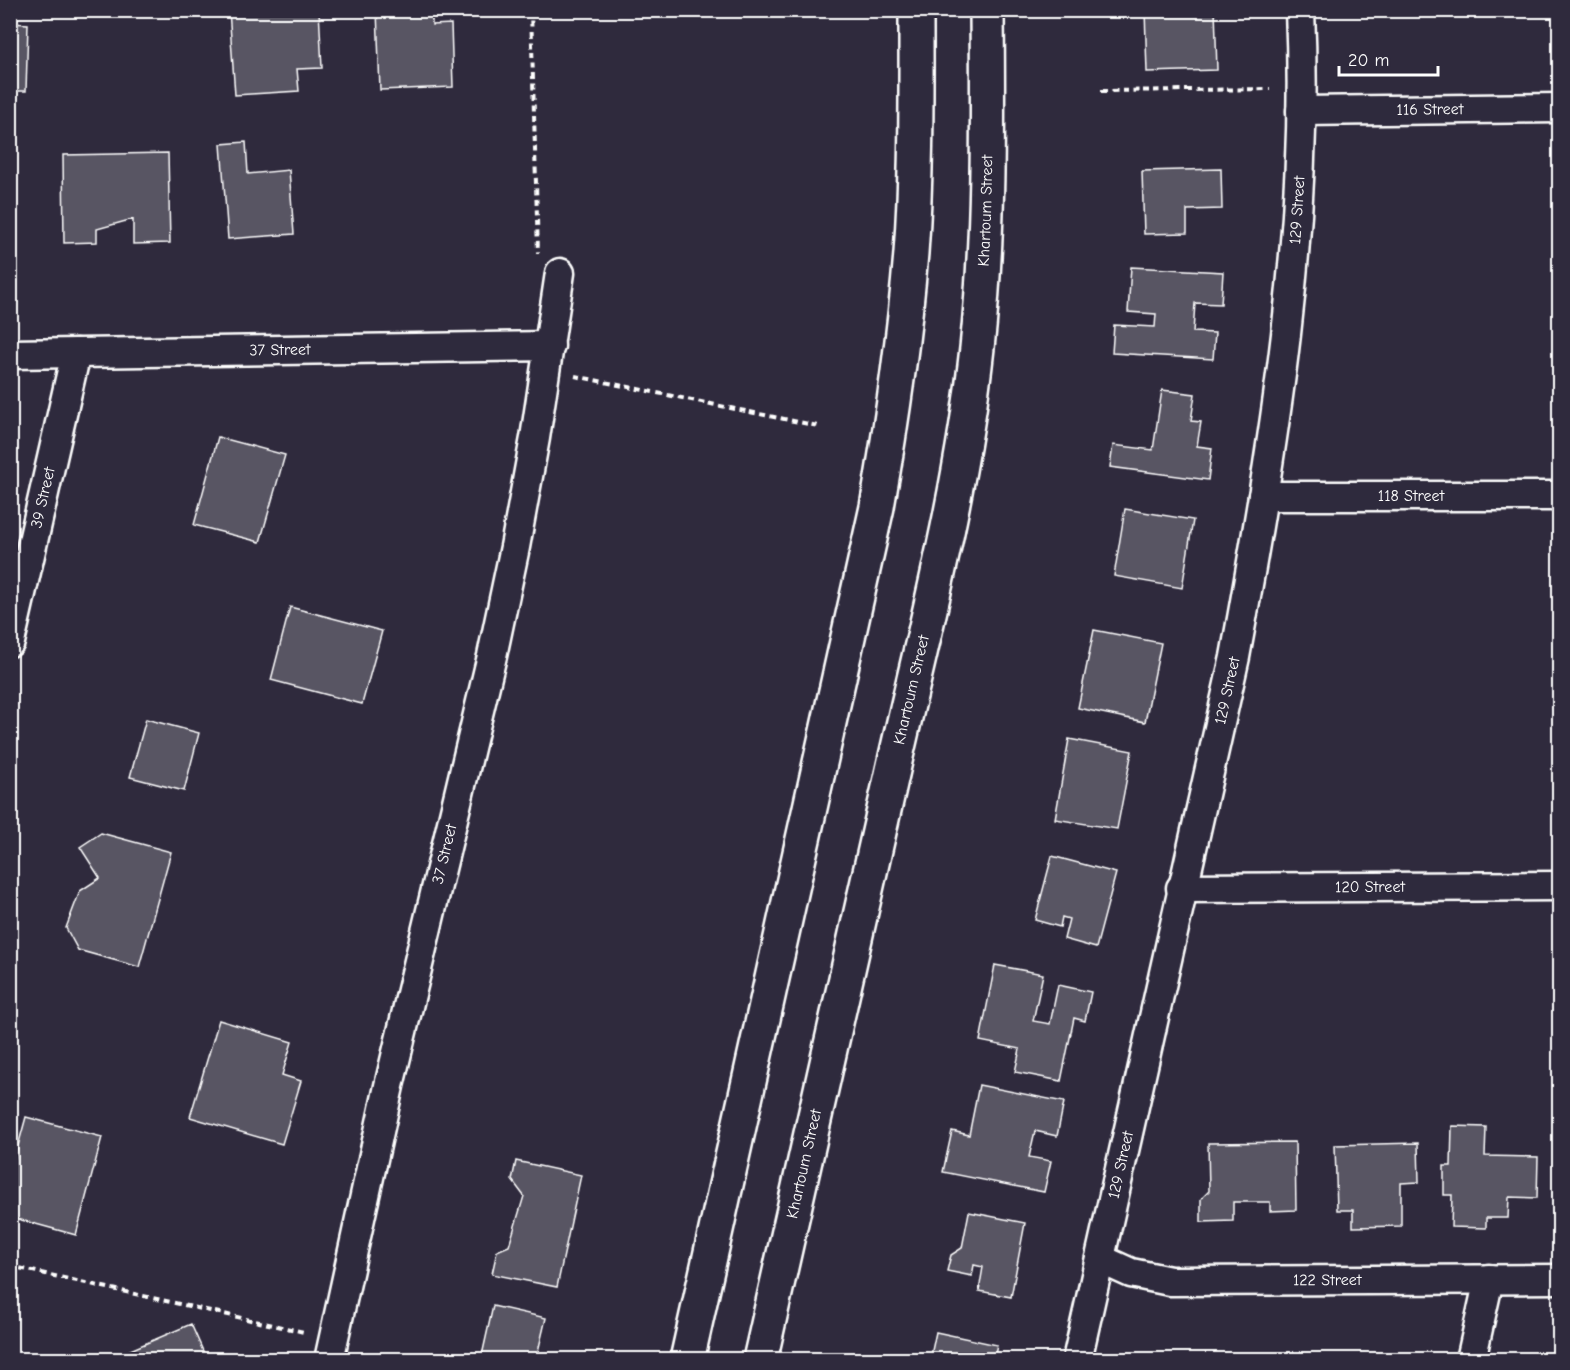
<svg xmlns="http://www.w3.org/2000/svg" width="1570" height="1370" font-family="'Comic Neue',sans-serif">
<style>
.building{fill:#595564;stroke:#fff;stroke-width:1.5}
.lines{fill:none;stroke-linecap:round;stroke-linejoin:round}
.minor-casing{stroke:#fff;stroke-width:33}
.secondary-casing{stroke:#fff;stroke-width:38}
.path{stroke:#fff;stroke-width:4;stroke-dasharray:6 4.5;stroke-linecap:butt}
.minor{stroke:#2f2a3d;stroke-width:28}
.secondary{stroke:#2f2a3d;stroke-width:33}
.labels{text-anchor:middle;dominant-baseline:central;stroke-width:4.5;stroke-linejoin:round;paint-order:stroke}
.street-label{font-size:16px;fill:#fff;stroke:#2f2a3d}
</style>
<rect width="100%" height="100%" fill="#2f2a3d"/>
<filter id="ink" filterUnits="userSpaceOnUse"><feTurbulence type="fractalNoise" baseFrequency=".0167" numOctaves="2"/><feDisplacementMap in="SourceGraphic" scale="12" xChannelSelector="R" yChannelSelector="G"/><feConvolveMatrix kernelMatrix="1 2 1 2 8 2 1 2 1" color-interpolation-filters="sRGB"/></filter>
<g filter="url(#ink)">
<path class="building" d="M229 10H319L322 68 297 69 299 91 235 95Z
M377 10H432V25L451 24 453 87 380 90Z
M1145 10H1215L1217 70 1147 72Z
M10 23 28 24 26 91H10Z
M246 142 248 174 289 170 294 234 228 239 221 144Z
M168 153 170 243 133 244V219L97 229V242L64 243 63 155Z
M1221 169 1222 209 1187 210V233L1144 234 1142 171Z
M1131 267 1223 272 1221 304 1195 303 1193 332 1215 333 1213 359 1112 353 1114 325 1155 327 1156 314 1128 312Z
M1162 390 1195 394 1191 421 1201 422 1197 446 1212 448 1208 480 1110 467 1113 445 1153 450Z
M218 437 285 455 260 542 194 525Z
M1125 509 1193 520 1182 588 1114 576Z
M290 607 382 631 362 704 271 680Z
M1094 630 1161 643 1145 722 1078 708Z
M146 719 199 733 184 791 130 777Z
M1069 739 1132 751 1117 829 1055 819Z
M101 833 171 852 139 967 78 950 66 928 80 891 100 878 80 847Z
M1052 856 1116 873 1096 948 1064 939 1069 919 1062 917 1060 927 1035 920Z
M995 965 1043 974 1033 1021 1050 1024 1058 985 1091 992 1085 1021 1074 1018 1061 1081 1015 1072 1020 1049 980 1041Z
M219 1020 292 1042 282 1075 301 1081 282 1144 190 1117Z
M979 1085 1064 1102 1057 1136 1035 1131 1029 1157 1051 1161 1044 1192 943 1172 952 1131 969 1135Z
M26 1117 102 1137 76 1235 10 1217V1175Z
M1452 1126 1486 1127 1485 1156 1538 1157 1537 1198 1509 1197 1508 1218H1486V1228L1451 1227 1452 1195H1444V1166H1451Z
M1295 1142 1296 1210 1270 1211V1202H1233V1221L1201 1222V1199L1209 1191 1208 1143Z
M1418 1143 1419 1182 1401 1183V1226L1353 1227V1210H1337L1335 1145Z
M516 1161 581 1175 557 1287 492 1274 497 1251 509 1246 524 1196 512 1180Z
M969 1212 1025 1223 1011 1297 979 1291 983 1267 974 1265 972 1276 947 1271 951 1255 962 1248Z
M493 1306 546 1318 536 1360H481Z
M191 1324 207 1360H121V1354Z
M936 1332 997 1345 994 1360H930Z"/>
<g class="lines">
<g class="minor-casing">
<g id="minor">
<path id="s1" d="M1301 111 1560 108"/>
<path id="s2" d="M10 354 550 346"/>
<path id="s3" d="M1263 496H1560"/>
<path id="s4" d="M10 642 76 353"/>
<path id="s5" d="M1181 888 1560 886"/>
<path id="s6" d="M1100 1259 1131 1273 1170 1281 1560 1279"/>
<path id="s7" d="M329 1360 389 1086 492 656 515 547 535 438 560 273"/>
<path id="s8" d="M1077 1360 1235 657C1274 445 1310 227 1300 10"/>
<path d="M1471 1360 1489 1279"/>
</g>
</g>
<g class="secondary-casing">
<g id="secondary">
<path d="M687 1360 877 507C892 422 904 338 911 253 917 172 916 91 916 10"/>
<path id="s9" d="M760 1360C805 1160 850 960 895 761 926 624 962 488 977 348 989 236 988 123 987 10"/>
</g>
</g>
<path class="path" d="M531 10 538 253
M1101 91 1270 89
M575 376 818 426
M10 1266 304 1332"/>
<use href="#minor" class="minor"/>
<use href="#secondary" class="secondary"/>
</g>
</g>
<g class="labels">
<g class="street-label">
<text stroke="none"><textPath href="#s1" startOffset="129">116 Street</textPath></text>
<text stroke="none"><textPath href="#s8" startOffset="1172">129 Street</textPath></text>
<text stroke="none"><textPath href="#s9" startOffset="1173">Khartoum Street</textPath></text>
<text stroke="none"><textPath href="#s2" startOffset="270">37 Street</textPath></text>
<text stroke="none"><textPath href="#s3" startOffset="148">118 Street</textPath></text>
<text stroke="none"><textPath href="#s4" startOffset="148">39 Street</textPath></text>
<text stroke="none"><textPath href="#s9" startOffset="687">Khartoum Street</textPath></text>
<text stroke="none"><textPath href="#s8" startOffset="686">129 Street</textPath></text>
<text stroke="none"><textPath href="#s7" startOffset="519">37 Street</textPath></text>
<text stroke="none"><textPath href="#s5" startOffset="189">120 Street</textPath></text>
<text stroke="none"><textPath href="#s9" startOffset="201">Khartoum Street</textPath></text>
<text stroke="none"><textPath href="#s8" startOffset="200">129 Street</textPath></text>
<text stroke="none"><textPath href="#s6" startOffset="231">122 Street</textPath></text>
</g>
</g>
<rect width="1570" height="1370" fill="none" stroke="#2f2a3d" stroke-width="36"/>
<rect x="18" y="18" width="1534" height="1334" fill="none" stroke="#fff" stroke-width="2" filter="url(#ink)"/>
<path d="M1339 66v9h99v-9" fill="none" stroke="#ffffff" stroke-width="3"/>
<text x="1348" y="66" font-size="18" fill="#ffffff" stroke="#2f2a3d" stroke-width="4.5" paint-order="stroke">20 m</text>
</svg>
